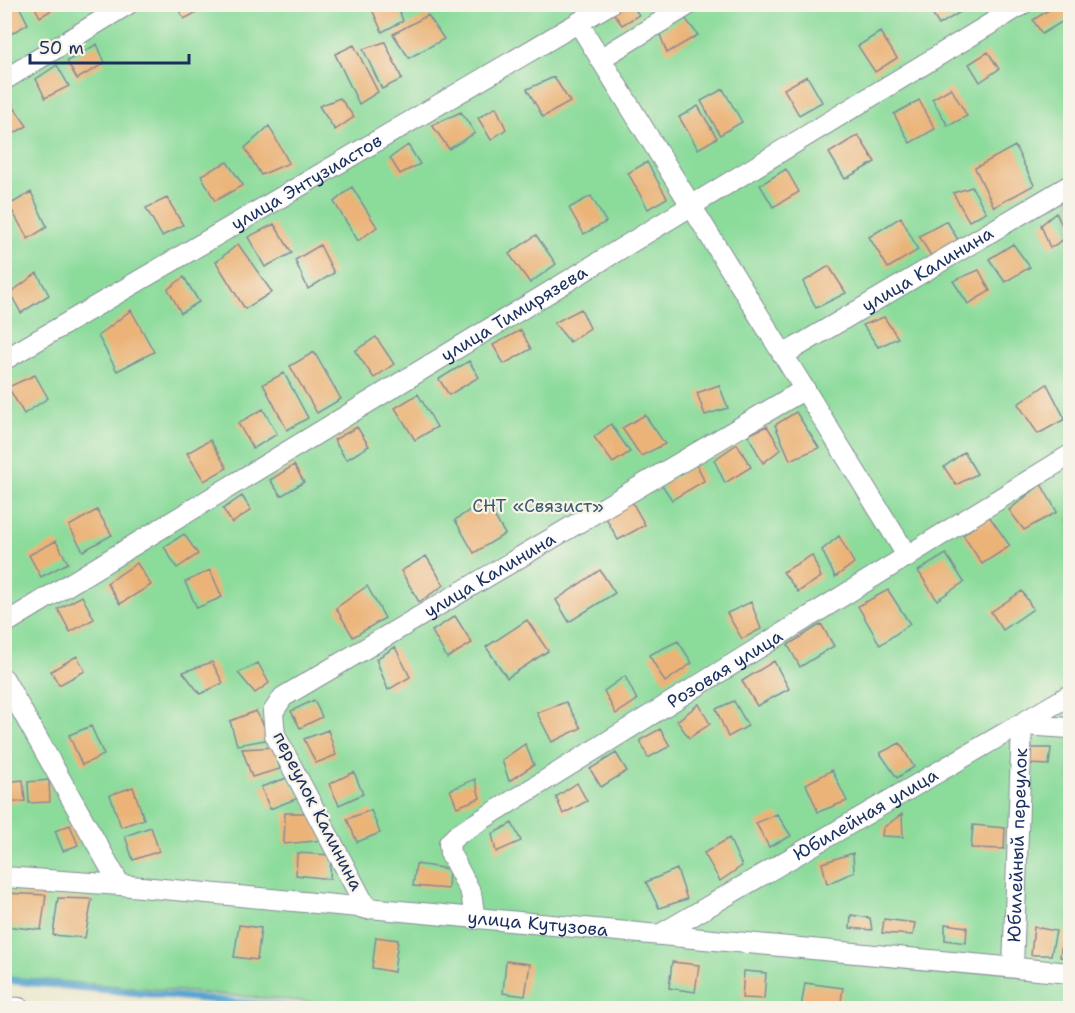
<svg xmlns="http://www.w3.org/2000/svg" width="1075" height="1013" font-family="'Shantell Sans',sans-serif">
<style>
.green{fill:#8bdb9b;stroke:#53857c;stroke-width:1.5}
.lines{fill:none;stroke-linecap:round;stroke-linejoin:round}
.stream{stroke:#57a4d0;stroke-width:7}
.building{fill:#ebb378}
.street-casing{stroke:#848b95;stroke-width:22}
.street{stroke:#fff;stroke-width:20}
.labels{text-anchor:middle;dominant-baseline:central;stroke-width:4.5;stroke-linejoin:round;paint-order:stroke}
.street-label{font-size:18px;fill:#1b2f5e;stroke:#f7f3e8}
.park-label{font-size:18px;fill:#375a6d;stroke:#f7f3e8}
</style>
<rect width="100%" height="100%" fill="#f7f3e8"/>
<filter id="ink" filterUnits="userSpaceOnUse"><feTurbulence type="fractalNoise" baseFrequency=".0167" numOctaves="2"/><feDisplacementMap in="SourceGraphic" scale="12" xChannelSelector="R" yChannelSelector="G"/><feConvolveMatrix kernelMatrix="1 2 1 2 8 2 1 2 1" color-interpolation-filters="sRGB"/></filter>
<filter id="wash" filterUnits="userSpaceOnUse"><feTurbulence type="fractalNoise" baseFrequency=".008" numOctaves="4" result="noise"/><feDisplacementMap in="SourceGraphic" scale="24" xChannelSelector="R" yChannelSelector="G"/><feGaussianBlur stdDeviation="1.35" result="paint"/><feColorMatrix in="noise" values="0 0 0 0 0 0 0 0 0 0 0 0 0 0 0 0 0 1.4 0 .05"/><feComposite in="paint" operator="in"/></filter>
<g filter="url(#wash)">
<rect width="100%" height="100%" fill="#ede7cc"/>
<path class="green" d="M4 5H1070V1008H382L5 977Z"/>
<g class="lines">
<path class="stream" d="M4 980 298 1008"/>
</g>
<g id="blocks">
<path class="building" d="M11 4H18L28 24 4 38V9Z
M33 4H62L40 17Z
M175 4H212L184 19Z
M377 4H397L403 21 382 32 371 7Z
M619 4H631L639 15 622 25 612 11Z
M926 4H958L962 11 939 25Z
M1058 4H1062L1070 17 1042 34 1033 20Z
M428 15 444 39 409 58 393 34Z
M685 18 698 35 667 53 659 32Z
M880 32 897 58 875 72 858 46Z
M385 42 402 79 382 89 363 49Z
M97 44 105 63 77 79 67 61Z
M354 45 378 92 359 104 335 54Z
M988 52 999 69 980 82 969 64Z
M57 65 69 86 45 98 36 79Z
M807 76 822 102 799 115 784 89Z
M554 77 570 102 543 117 527 89Z
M951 88 967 116 948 126 932 99Z
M723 89 742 122 720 135 701 101Z
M340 98 354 117 335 130 319 106Z
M9 100 27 126 4 139V103Z
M919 100 935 129 910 143 894 114Z
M698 106 717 138 698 149 679 117Z
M496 107 506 129 491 140 478 118Z
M461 112 475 133 449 149 432 125Z
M269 126 289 163 261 175 245 148Z
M858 135 875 162 845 179 829 153Z
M408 145 420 164 400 174 390 158Z
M1015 146 1034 185 994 207 975 168Z
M227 162 243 185 215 201 201 175Z
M647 162 667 198 648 209 628 173Z
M786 169 799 192 773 207 760 185Z
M352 187 377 227 358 241 334 202Z
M972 187 986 212 969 221 953 193Z
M31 192 47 227 28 239 9 205Z
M591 196 606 222 584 234 569 208Z
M167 198 183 225 162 236 146 208Z
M1056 213 1068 237 1050 248 1041 225Z
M901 217 918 250 888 268 869 237Z
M947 221 958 240 931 256 919 236Z
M274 224 292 253 265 267 248 237Z
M536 235 556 264 530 283 509 254Z
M238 244 272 292 245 309 216 262Z
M1013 244 1030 267 1005 282 989 259Z
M320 245 334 273 308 289 295 260Z
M829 266 846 293 816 308 803 282Z
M979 270 990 291 968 304 953 281Z
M37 273 49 295 21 313 10 293Z
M184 277 199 302 181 313 168 289Z
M581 309 590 328 570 342 554 323Z
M131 310 154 352 117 371 98 336Z
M884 317 898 338 878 347 863 325Z
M521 330 531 349 504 364 493 345Z
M376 337 394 364 374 378 355 351Z
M314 352 341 399 317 413 290 366Z
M469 361 479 377 449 395 439 379Z
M284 373 308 418 287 430 263 384Z
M35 375 48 398 24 414 8 387Z
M1047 384 1065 419 1038 434 1018 404Z
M719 385 728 408 705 415 697 393Z
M418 394 437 427 415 440 395 408Z
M263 409 277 434 253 449 238 423Z
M796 412 819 448 790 460 775 425Z
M645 415 665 444 641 456 622 428Z
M611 424 630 452 613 463 594 437Z
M767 426 781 449 763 463 748 435Z
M357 427 369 446 346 460 334 440Z
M210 440 227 468 204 481 187 453Z
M737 444 751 467 725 483 714 460Z
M964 452 977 474 956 485 944 467Z
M697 464 704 481 672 500 662 485Z
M294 465 304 482 281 496 270 480Z
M1041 484 1057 512 1024 530 1009 510Z
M242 496 251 510 232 523 223 509Z
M485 500 505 534 474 553 455 520Z
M631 500 645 525 618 540 606 518Z
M97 510 112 535 83 551 69 526Z
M989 516 1010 546 982 564 963 535Z
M184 534 198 554 177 568 164 547Z
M839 536 854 563 835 577 822 550Z
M56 541 68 563 41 577 29 555Z
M946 554 964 582 937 600 918 571Z
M812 555 821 577 798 592 783 572Z
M426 556 444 585 419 602 401 571Z
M137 563 151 585 120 604 107 583Z
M210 570 222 597 197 608 185 582Z
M600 570 615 593 569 622 556 600Z
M367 586 385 618 353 637 336 608Z
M888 590 910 624 880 645 858 606Z
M1022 591 1033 609 1003 630 991 612Z
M82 596 94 619 70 632 58 609Z
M751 602 761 629 742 639 727 613Z
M455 616 472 643 447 658 432 631Z
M527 620 548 651 507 678 486 647Z
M821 624 834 646 800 667 788 645Z
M678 641 692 663 665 682 649 655Z
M395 647 410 677 388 690 376 659Z
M77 656 85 671 59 685 51 671Z
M774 661 789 689 757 706 742 681Z
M212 662 223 683 200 694 183 672Z
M258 663 269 683 255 693 238 673Z
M625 676 637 700 616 714 604 691Z
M314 700 322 717 300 728 291 711Z
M734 701 748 726 728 737 716 709Z
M566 702 581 728 552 742 537 713Z
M699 704 710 724 689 738 677 721Z
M256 711 271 739 237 745 230 721Z
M91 726 104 755 82 765 69 735Z
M660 729 670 746 648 758 640 740Z
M328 730 336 755 316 763 304 739Z
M900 743 914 767 897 778 880 753Z
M525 744 534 765 509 781 502 760Z
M275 747 280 769 252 777 242 749Z
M1029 748H1051L1049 765 1028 764Z
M616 753 627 771 601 787 590 769Z
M832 770 847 801 818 812 806 784Z
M354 772 363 794 339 805 329 784Z
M287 778 301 797 270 809 261 787Z
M475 779 480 798 457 807 450 790Z
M23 780 25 801 6 803 4 782Z
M49 780 50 802 29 803 28 782Z
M577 783 587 801 563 814 556 797Z
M133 787 144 819 121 827 110 795Z
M371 810 380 833 357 842 347 819Z
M285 813H311L325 840 284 844Z
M777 814 791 836 769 847 756 823Z
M902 814 903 837 882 836 883 828Z
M512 823 521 841 496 852 492 834Z
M70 825 78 845 63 851 55 831Z
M973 825 1005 828 1004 849 971 848Z
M151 827 159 851 133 860 125 836Z
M729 838 742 866 720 881 704 853Z
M297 853 331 855 330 879 296 875Z
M853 853 854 872 827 884 822 863Z
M416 864 449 869 448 889 413 886Z
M677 869 687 899 659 908 646 882Z
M4 893 46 895 41 930 4 926Z
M58 898 92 899 85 938 53 935Z
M851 915 870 918 872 930 850 928Z
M884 919 915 923 913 935 882 933Z
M945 924 967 927 966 943 945 940Z
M239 925 261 928 257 960 234 957Z
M1034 927 1056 931 1051 955H1031Z
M1063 932 1070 933V958L1060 957Z
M376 937 398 940 394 972 372 968Z
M506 961 530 964 525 996 503 993Z
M672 962 699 965 695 992 669 988Z
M744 971 766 973 764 999 742 998Z
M805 983 843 988 840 1008H801Z"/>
</g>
</g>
<g filter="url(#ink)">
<use href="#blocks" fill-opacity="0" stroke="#848b95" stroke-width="1.5"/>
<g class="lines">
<g class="street-casing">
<g id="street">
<path d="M579 24 908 557"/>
<path d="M600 59 690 4"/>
<path d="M4 80 128 4"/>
<path id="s1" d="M783 355 1070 185"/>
<path id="s2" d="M4 360 610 4"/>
<path id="s3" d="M4 624 1023 4"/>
<path d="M4 679 120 885"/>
<path d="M1022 725 1070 728"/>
<path id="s4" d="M4 877 120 885 1070 973"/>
<path id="s5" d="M367 909 275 735 273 712 283 697 805 389"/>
<path id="s6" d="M475 919 471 893 450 853 449 843 457 835 1070 455"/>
<path id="s7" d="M661 934 1070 695"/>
<path id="s8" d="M1013 967 1022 725"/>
<path d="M4 1007 19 1008"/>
</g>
</g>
<use href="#street" class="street"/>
</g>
</g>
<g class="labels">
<g class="street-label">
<text stroke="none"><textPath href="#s2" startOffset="351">улица Энтузиастов</textPath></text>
<text stroke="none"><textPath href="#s1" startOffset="168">улица Калинина</textPath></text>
<text stroke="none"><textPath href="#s3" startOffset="597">улица Тимирязева</textPath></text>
<text stroke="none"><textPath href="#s5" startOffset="478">улица Калинина</textPath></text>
<text stroke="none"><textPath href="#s6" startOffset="408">Розовая улица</textPath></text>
<text transform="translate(318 811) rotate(63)">переулок Калинина</text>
<text stroke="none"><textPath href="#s7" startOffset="237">Юбилейная улица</textPath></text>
<text stroke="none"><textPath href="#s8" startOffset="122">Юбилейный переулок</textPath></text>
<text stroke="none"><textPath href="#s4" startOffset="536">улица Кутузова</textPath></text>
</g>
<g class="park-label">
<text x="538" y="506">СНТ «Связист»</text>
</g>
</g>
<rect width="1075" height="1013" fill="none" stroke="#f7f3e8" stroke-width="24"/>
<path d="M30 54v9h159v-9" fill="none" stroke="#1b2f5e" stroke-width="3"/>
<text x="39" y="54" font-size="18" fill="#1b2f5e" stroke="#f7f3e8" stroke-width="4.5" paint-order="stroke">50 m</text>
</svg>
